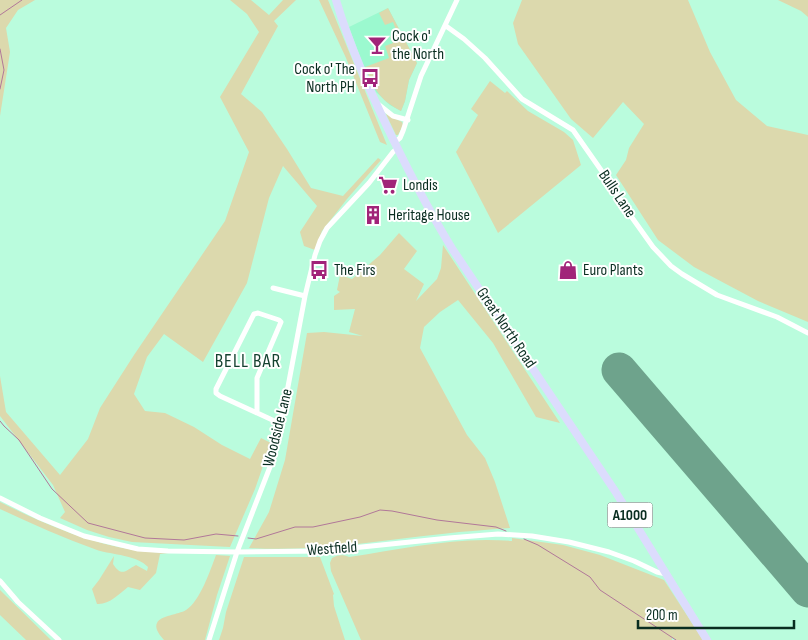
<svg xmlns="http://www.w3.org/2000/svg" width="808" height="640" font-family="'Sofia Sans Condensed',sans-serif">
<style>
.built{fill:#9bf9cf}
.green{fill:#dcd9ad}
.lines{fill:none;stroke-linecap:round;stroke-linejoin:round}
.stream{stroke:#b17899;stroke-width:1}
.runway{stroke:#6ea38c;stroke-width:35}
.street{stroke:#fff;stroke-width:5}
.primary{stroke:#dcdcfd;stroke-width:8}
.labels{text-anchor:middle;dominant-baseline:central;stroke-width:4;stroke-linejoin:round;paint-order:stroke}
.shield{fill:#fff;stroke:#536c63;stroke-width:1}
.shield-label{font-size:15px;font-weight:bold;fill:#092d20}
.poi-label{font-size:16px;fill:#092d20;stroke:#fff;text-anchor:start}
.street-label{font-size:16px;fill:#092d20;stroke:#fff}
.quarter-label{font-size:19px;letter-spacing:1px;fill:#144230;stroke:#fff}
</style>
<rect width="100%" height="100%" fill="#bafcdd"/>
<path class="built" d="M388 8 417 63 409 80 405 101 401 111 390 105 376 92 362 62 349 27Z"/>
<path class="green" d="M0 0H35L18 10 6 28 10 52 0 116Z
M230 0H251L269 15 283 0H296L274 21 278 26 241 94 262 112 287 149 311 188 343 196 378 158 381 160 347 199 322 231 315 250 304 246 300 232 317 206 283 166 269 198 247 283 203 362 164 334 147 357 134 394 145 411 165 413 194 427 222 445 250 459 261 438 271 443 255 489 230 547 132 542 109 537 87 530 60 518 65 512 53 485 0 416V376L6 412 60 475 88 439 100 408 134 355 225 221 249 152 220 97 259 32 247 14Z
M319 0H328L387 145 380 142 346 58Z
M522 0H688L710 52 736 100 767 126 808 135V322L758 301 694 267 658 240 616 175 626 160 629 148 644 124 623 102 593 138 571 119 518 44 513 23Z
M778 0H808V17L801 11Z
M388 8 417 63 409 80 405 101 401 111C378 99 375 89 365 67L389 58 385 46 393 43 390 37 397 33 393 22 385 25 379 13Z
M490 81 505 93 507 91 528 111 564 132 573 140 581 165 498 233 456 152 478 115 471 109Z
M386 114 402 122 403 125 398 135H396Z
M399 233 417 251 404 269 424 284 416 301 437 279 441 268 443 245 560 423 536 417 493 343 458 300 440 312 424 327 420 348 467 435 485 458 495 482 510 528C487 530 465 531 442 534 377 541 314 552 249 548L269 512 285 460 307 333 324 332 363 336 349 332 355 309 334 310V296L340 292 337 290 340 275 352 279 380 255Z
M0 502C42 523 88 543 135 550 146 552 158 552 169 553L160 554 156 573 140 590 128 587C119 594 109 605 97 604L92 589 99 580 114 556 113 564C122 578 126 570 136 565L147 571 148 567C137 555 113 555 97 550 64 538 32 524 0 509Z
M512 538 563 545 600 555 664 580 703 640H676L672 637V640H361L331 571 330 563 332 558C337 555 343 554 349 557 402 549 457 536 512 541Z
M216 555 230 556 217 595 205 640H164C161 636 154 629 157 623 161 615 178 615 186 610 200 601 210 571 216 555Z
M244 557H320L334 594 333 595 334 606 345 640H219L223 628 226 612Z
M0 590 51 640H26L0 615Z"/>
<g class="lines">
<path class="stream" d="M0 15 22 0
M0 49 4 70 0 89
M0 421 4 426 19 440 52 489 88 523 145 538 184 540 216 534 238 536
M248 538 256 539 295 527H313L360 517 380 510 392 511 437 520 496 527 506 531
M524 539 538 545 590 577 600 590 676 640"/>
<path class="runway" d="M619 370 808 590"/>
<path class="street" d="M446 26 464 39 485 58 522 99 573 130 601 170 628 212 653 247 671 266 682 274 717 295 777 317 808 333
M378 104 393 116 408 120
M395 142 400 138 403 131 421 76 457 0
M273 288 305 296
M257 413V378L281 322 279 320 258 313 254 314 216 389V393L220 396 281 424
M0 498 40 518 84 536 138 549 168 551 237 552 323 551 449 538 498 534 532 536 569 542 609 552 634 561 657 572 666 574
M0 581 18 602 59 640
M209 640 237 552 275 454 281 424 305 296 315 255 320 241 327 228 369 183 393 152 398 148"/>
<path class="primary" d="M336 0C350 47 370 91 391 135 410 174 430 213 453 250L615 491 707 640"/>
</g>
<defs>
<g id="bar-bare" transform="scale(1.5)"><path d="M-6-5H6L.8 .8V4.5H3.5V6h-7V4.5H-.8V.8Z" fill="#a12479" stroke="#fff" stroke-width="2.5" paint-order="stroke"/></g>
<g id="bus-bare" transform="scale(1.5)"><path d="M-5-6H5V4H4V6H2V4H-2V6H-4V4H-5ZM-3.5-4V0h7V-4ZM-3.5 1.2v1.5H-2V1.2ZM2 1.2v1.5H3.5V1.2Z" fill="#a12479" stroke="#fff" stroke-width="2.5" paint-order="stroke"/></g>
<g id="supermarket-bare" transform="scale(1.5)"><path d="M-6-5.5h2.5l.6 2H6L4.5 2H-2.5L-4.4-4H-6ZM-1.5 3.2a1.3 1.3 0 1 0 .1 0ZM3 3.2a1.3 1.3 0 1 0 .1 0Z" fill="#a12479" stroke="#fff" stroke-width="2.5" paint-order="stroke"/></g>
<g id="building-bare" transform="scale(1.5)"><path d="M-4-6H4V6H1V3H-1V6H-4ZM-2.5-4.3h1.7v1.8h-1.7ZM.8-4.3h1.7v1.8H.8ZM-2.5-1h1.7V.8h-1.7ZM.8-1h1.7V.8H.8Z" fill="#a12479" stroke="#fff" stroke-width="2.5" paint-order="stroke"/></g>
<g id="shop-bare" transform="scale(1.5)"><path d="M-5-2.5h2.3a2.7 3.5 0 0 1 5.4 0H5L5.5 6h-11ZM-1.5-2.5h3a1.5 2.3 0 0 0-3 0Z" fill="#a12479" stroke="#fff" stroke-width="2.5" paint-order="stroke"/></g>
</defs>
<g fill-rule="evenodd">
<use href="#bar-bare" x="377" y="45"/>
<use href="#bus-bare" x="370" y="78"/>
<use href="#supermarket-bare" x="388" y="185"/>
<use href="#building-bare" x="373" y="215"/>
<use href="#bus-bare" x="319" y="270"/>
<use href="#shop-bare" x="568" y="270"/>
</g>
<g class="labels">
<rect class="shield" x="607.5" y="502.5" width="45" height="25" rx="4"/>
<g class="shield-label">
<text x="630" y="515">A1000</text>
</g>
<g class="poi-label">
<text x="392" y="36">Cock o'<tspan x="392" dy="18">the North</tspan></text>
<text x="355" y="69" text-anchor="end">Cock o' The<tspan x="355" dy="18">North PH</tspan></text>
<text x="403" y="185">Londis</text>
<text x="388" y="215">Heritage House</text>
<text x="334" y="270">The Firs</text>
<text x="583" y="270">Euro Plants</text>
</g>
<g class="street-label">
<text transform="translate(617 194) rotate(56)">Bulls Lane</text>
<text transform="translate(506 328) rotate(56)">Great North Road</text>
<text transform="translate(278 428) rotate(-76)">Woodside Lane</text>
<text transform="translate(332 549) rotate(-4)">Westfield</text>
</g>
<g class="quarter-label">
<text x="248" y="361">BELL BAR</text>
</g>
</g>
<path d="M638 620v8h156v-8" fill="none" stroke="#092d20" stroke-width="2.5"/>
<text x="646" y="620" font-size="15" fill="#092d20" stroke="#ffffff" stroke-width="4" paint-order="stroke">200 m</text>
</svg>
